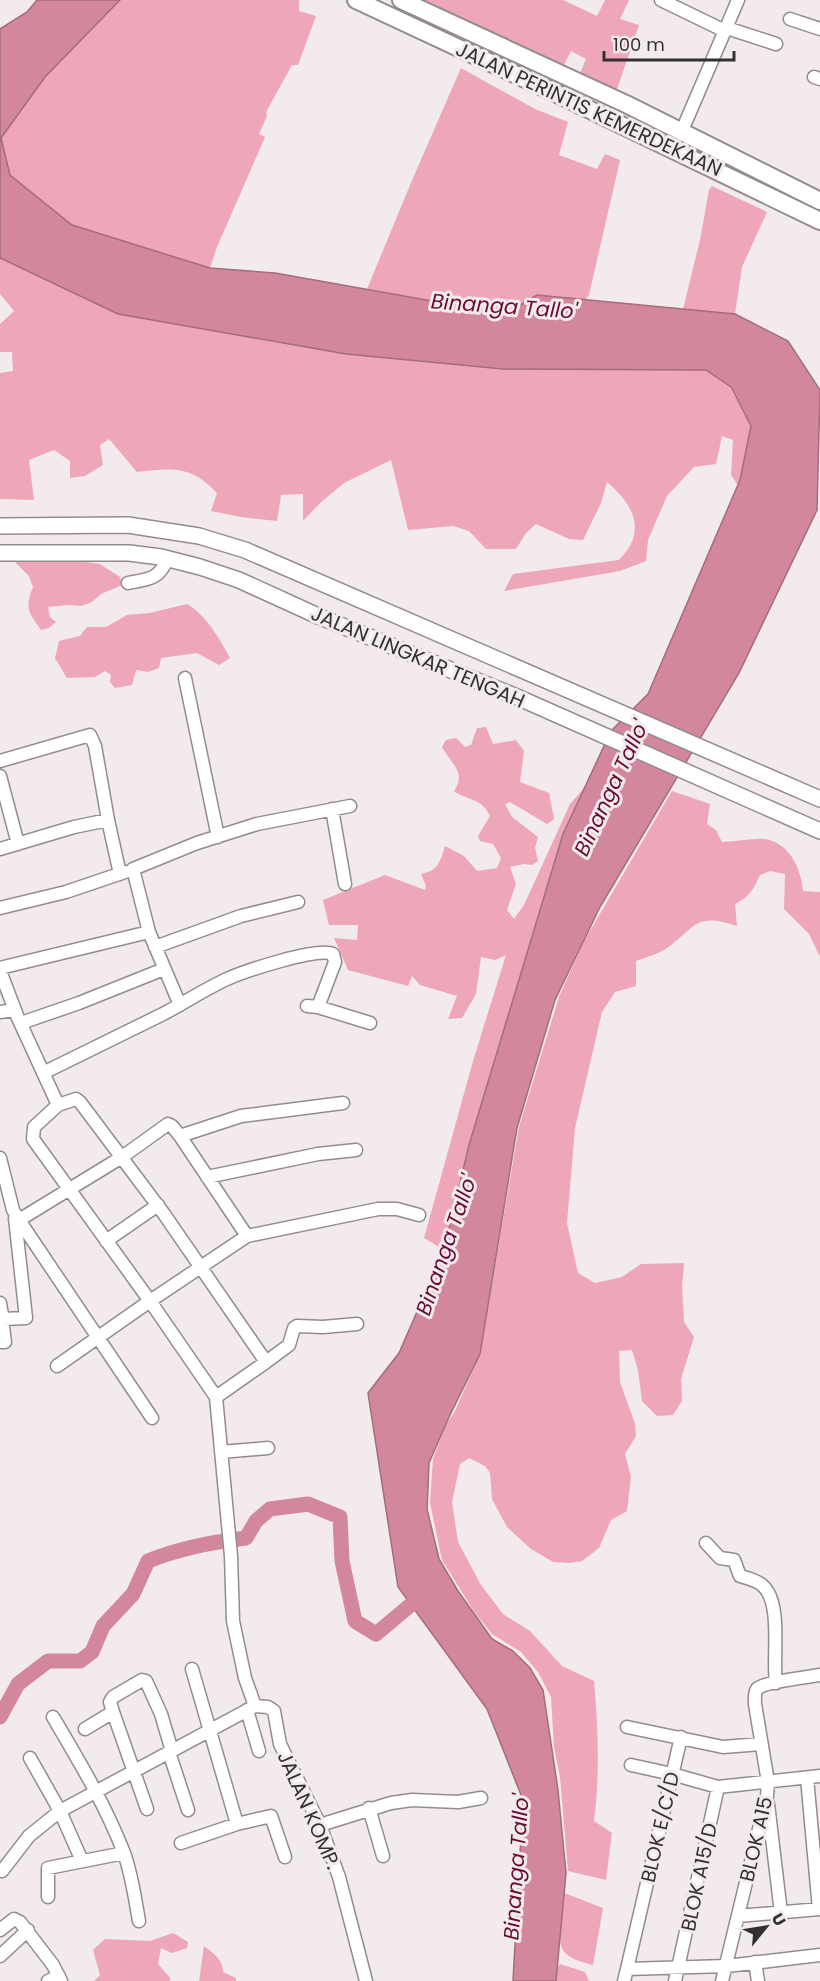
<svg xmlns="http://www.w3.org/2000/svg" width="820" height="1981" font-family="Poppins,sans-serif">
<style>
.green{fill:#eea6b9}
.water{fill:#d3879c;stroke:#a36d7c;stroke-width:1.5}
.lines{fill:none;stroke-linecap:round;stroke-linejoin:round}
.river{stroke:#d3879c;stroke-width:15}
.minor-casing{stroke:#938c8e;stroke-width:15}
.major-casing{stroke:#938c8e;stroke-width:18}
.highway-casing{stroke:#938c8e;stroke-width:20}
.minor{stroke:#fff;stroke-width:12}
.major{stroke:#fff;stroke-width:15}
.highway{stroke:#fff;stroke-width:16}
.labels{text-anchor:middle;dominant-baseline:central;stroke-width:6;stroke-linejoin:round;paint-order:stroke}
.street-label{font-size:20px;fill:#333031;stroke:#f2eaec}
.water-label{font-size:21px;font-style:italic;fill:#680b33;stroke:#f2eaec}
</style>
<rect width="100%" height="100%" fill="#f2eaec"/>
<path class="green" d="M120 0H299V11L316 16 298 65H292L266 112 267 116 259 134 265 137 217 247 210 268 72 225 10 175 1 138 45 77Z
M419 0H563L597 16 605 0H629L620 19 639 25 616 92 579 76 586 59 571 51 564 65Z
M461 68 535 109 568 122 559 155 597 169 605 154 620 160 589 295 585 300 537 295 505 314 367 289 413 178Z
M712 186 767 212 742 267 735 314 683 309 700 240 709 190Z
M0 258 116 313 500 369 706 370 728 384 751 426 740 480 737 484 731 475 733 440 722 436 716 464 694 467 667 496 648 540 646 561 620 571 504 591 513 574 619 560C623 555 628 550 631 544 643 519 625 497 607 482L601 503 583 540 569 539 536 524 526 533 516 549H486L469 531 453 526 408 530 391 460 344 483 320 503 303 521V494L281 495 277 521 241 517 211 511 217 493C191 465 172 468 137 472L109 439 100 445 103 465 85 476 70 478V461L54 450 29 460 34 500 0 499V373L13 371 12 352H0V324L14 311 0 294Z
M15 562H86L100 564 120 577 122 585 101 594 92 602 81 606 68 605 48 607 50 617 56 622 49 628 41 630C29 613 24 608 33 587L29 576Z
M187 604C206 615 220 639 230 658L219 665 197 653 161 658 159 668 148 672 136 670 132 685 115 688 110 682 111 675 105 671 95 677 67 678 55 658 59 641 80 636 87 627H106L127 615 150 613Z
M486 727 493 744 516 740 524 751 520 782 549 793 554 819 547 824 510 802 505 804 512 817 538 837 535 848 538 861 532 865 524 864 510 867 516 884 507 910 514 919 524 905 570 804 585 787 563 834 469 1145 444 1250 424 1238 473 1061 506 955 495 960 481 957 476 994 462 1018 448 1019 457 996 420 985 412 976 408 986 348 970 334 938 357 940 358 925H329L323 900 385 875 425 890 426 886 421 874C438 871 440 862 445 846L464 856 477 871 497 868 501 858 493 844 480 841 478 836 490 816C482 798 468 801 454 791 467 772 451 764 442 747L446 740 456 738 465 747 471 745 477 728Z
M672 791 710 804 707 824 716 830 722 842C733 842 756 838 764 839 789 842 801 868 803 891L820 892V957L809 934 784 909 785 874 770 871 760 875C754 889 749 897 735 904L737 926C695 912 697 926 667 948 659 954 646 957 636 961V986L615 992 602 1012 575 1128 567 1223 578 1273 595 1283 622 1277 641 1264 684 1263 682 1286 684 1322 694 1337 681 1379 682 1401 673 1415 657 1416 642 1401 638 1370 632 1350 619 1351 620 1382 635 1424 636 1436 625 1454 631 1477 627 1511 611 1520 599 1548 582 1561 569 1563 553 1562 531 1549 507 1527 492 1499 490 1473 485 1466 469 1458 460 1464 452 1502 458 1542 481 1585 503 1614 530 1631 562 1666 594 1681C598 1725 600 1777 594 1821L612 1833 606 1880 568 1871 560 1777 554 1747 551 1697 538 1672 521 1652 492 1634 475 1613 442 1560 430 1503 433 1459 446 1425 455 1411 480 1354 519 1127 559 997 584 941Z
M564 1893 603 1908 593 1965C583 1962 570 1960 563 1950 556 1939 563 1907 564 1893Z
M173 1933 188 1942 187 1948 172 1953 161 1948 158 1964 171 1979 169 1981H94L100 1975 93 1950 105 1939 150 1941Z
M204 1946C213 1953 223 1959 223 1972L236 1978V1981H199Z
M560 1964 585 1972 589 1981H556L557 1968Z"/>
<path class="water" d="M37 0H120L45 77 1 138 10 175 72 225 210 268 275 273 505 314 537 295 735 314 788 341 820 390 817 510 739 673 600 907 555 1000 517 1128 480 1354 450 1415 429 1463 427 1509 439 1559 458 1591 492 1639 513 1651 530 1668 543 1690 558 1790 566 1873 556 1981H513L523 1800 487 1709 398 1587 368 1393 399 1353 444 1250 469 1145 563 834 611 731 648 694 740 480 751 426 731 387 706 370 503 369 346 354 118 314 0 258V29L27 12Z"/>
<g class="lines">
<path class="river" d="M0 1717 18 1684 48 1661H80L92 1652 103 1626 133 1594 148 1561C180 1548 212 1542 246 1538L256 1521 270 1509 308 1504 340 1517 342 1561 355 1621 376 1634 426 1592"/>
<g class="minor-casing">
<path id="minor" d="M661 0 725 31
M790 19 820 29
M727 28 776 44
M814 77 820 79
M681 133 738 0
M128 583C148 579 159 580 167 559
M185 678 218 837
M0 761 90 735 95 746 108 820 120 874
M0 776 18 844
M332 809 345 884
M0 849 74 827 108 820
M0 908 66 892 125 872
M155 947 241 916 298 902
M0 968 149 932
M0 971 18 1018 58 1105
M180 1005 149 932 133 869 197 843 257 824 350 806
M307 1006 318 1007 370 1023
M0 1012 15 1010
M21 1023 79 1003 164 969
M43 1073C83 1053 123 1034 163 1014 184 1003 205 989 227 979 245 971 317 947 333 954L335 962 318 1007
M180 1136 241 1116 343 1103
M0 1158 13 1210 19 1220
M207 1177 318 1154 356 1150
M247 1236 378 1209H397L419 1215
M106 1241 158 1205
M0 1303 2 1315
M0 1342H5L2 1319 26 1318 15 1218
M266 1362 289 1345 294 1328 297 1326 323 1327 357 1324
M57 1366 150 1301 33 1139 34 1127 58 1105 76 1099 80 1102 164 1214 266 1362 216 1397
M152 1418 19 1220 122 1157 168 1124 172 1126 180 1136 247 1236 150 1301 216 1397 231 1556 233 1621 245 1678 255 1706 268 1707 274 1711 280 1744 320 1825 339 1877 366 1981
M221 1452 268 1448
M706 1543 720 1558 734 1560 740 1576C747 1578 756 1580 762 1585 783 1602 772 1658 776 1683
M192 1669 237 1824 271 1816 285 1857
M247 1710 259 1751
M113 1712 110 1702 113 1697 142 1680 146 1681 161 1714 172 1751
M53 1717C79 1761 106 1806 124 1853 132 1875 135 1899 139 1921
M627 1727 723 1747 761 1744
M85 1729 113 1712 147 1809
M169 1752 188 1810
M30 1758 60 1811 82 1861
M631 1765 672 1774 718 1787 820 1776
M807 1778 819 1909
M768 1804 781 1913
M369 1808 383 1856
M320 1825 391 1803 412 1800 458 1802 481 1798
M181 1843 237 1824
M2 1871 29 1836 60 1811 255 1706
M48 1897V1868L124 1853
M738 1916 820 1909
M0 1930 14 1919 20 1922 53 1965 61 1981
M0 1956 28 1930
M755 1962 758 1981
M627 1969 681 1737
M48 1981 59 1976
M624 1981 627 1969 727 1966 820 1955
M675 1981 718 1787
M722 1981 767 1796 768 1782 755 1704C755 1700 754 1693 757 1689 763 1682 809 1677 820 1675"/>
</g>
<g class="major-casing">
<path id="major" d="M0 526 128 525 199 536 245 550 820 799
M0 553H129L161 557 200 567 239 580 318 616 517 697 820 831"/>
</g>
<g class="highway-casing">
<path id="highway" d="M356 0 557 94 820 221
M401 0 626 104 820 201"/>
</g>
<use href="#minor" class="minor"/>
<use href="#major" class="major"/>
<use href="#highway" class="highway"/>
</g>
<g class="labels">
<g class="street-label">
<text transform="translate(589 109) rotate(25)">JALAN PERINTIS KEMERDEKAAN</text>
<text transform="translate(418 657) rotate(23)">JALAN LINGKAR TENGAH</text>
<text transform="translate(309 1810) rotate(66)">JALAN KOMP.</text>
<text transform="translate(660 1827) rotate(-77)">BLOK E/C/D</text>
<text transform="translate(756 1839) rotate(-77)">BLOK A15</text>
<text transform="translate(699 1877) rotate(-78)">BLOK A15/D</text>
</g>
<g class="water-label">
<text transform="translate(504 306) rotate(4)">Binanga Tallo'</text>
<text transform="translate(611 788) rotate(-65)">Binanga Tallo'</text>
<text transform="translate(446 1245) rotate(-71)">Binanga Tallo'</text>
<text transform="translate(516 1867) rotate(-86)">Binanga Tallo'</text>
</g>
</g>
<g transform="translate(766 1927) rotate(60)" stroke="#f2eaec" stroke-width="4.5" paint-order="stroke">
<path d="M0-4.5L10 22L0 15L-10 22Z" fill="#333031"/>
<text y="-9" font-size="16" font-weight="bold" text-anchor="middle" fill="#333031">U</text>
</g>
<path d="M604 51v9h130v-9" fill="none" stroke="#333031" stroke-width="3"/>
<text x="613" y="51" font-size="18" fill="#333031" stroke="#f2eaec" stroke-width="4.5" paint-order="stroke">100 m</text>
</svg>
